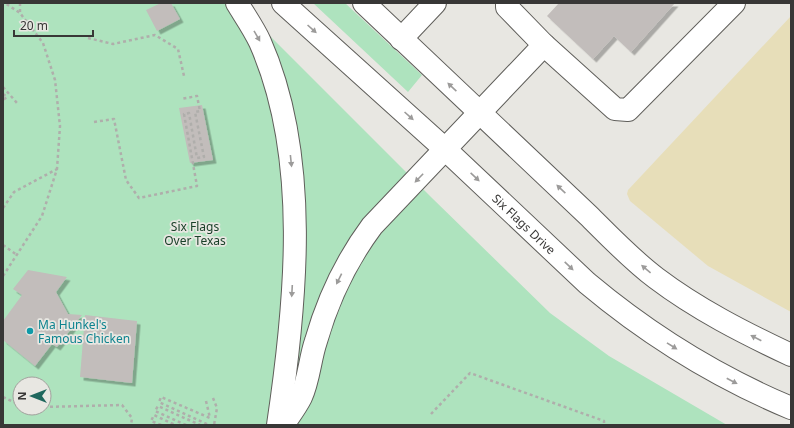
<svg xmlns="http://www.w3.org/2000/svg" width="794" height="428" font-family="'Noto Sans',sans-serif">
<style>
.green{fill:#aee3be;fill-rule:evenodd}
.sand{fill:#e7deb9}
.building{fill:#c2bdbb;filter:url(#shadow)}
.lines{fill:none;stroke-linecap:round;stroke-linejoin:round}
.minor-casing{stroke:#5f5e5a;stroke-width:24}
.path{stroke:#afaeab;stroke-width:2.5;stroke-dasharray:3 3;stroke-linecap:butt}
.minor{stroke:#fff;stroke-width:22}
.oneway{fill:#9c9b9a}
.culture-dot{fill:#0f9aa8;stroke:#e8e7e2;stroke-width:1.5}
.labels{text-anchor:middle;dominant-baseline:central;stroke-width:3.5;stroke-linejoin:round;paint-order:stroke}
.street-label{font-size:12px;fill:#383736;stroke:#e8e7e2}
.park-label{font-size:12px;fill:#1a4129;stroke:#e8e7e2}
.culture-label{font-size:12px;fill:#0d838f;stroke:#e8e7e2;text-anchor:start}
</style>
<defs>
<filter id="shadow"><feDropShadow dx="3.5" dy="3.5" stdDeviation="0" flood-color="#0004"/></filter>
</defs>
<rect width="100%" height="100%" fill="#e8e7e2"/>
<path class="green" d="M3 3H237L432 198 550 313 609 356 727 425H3ZM20 384H44V408H20Z
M313 3H345L422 75 408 92Z"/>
<path class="sand" d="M791 16V312L708 266 630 201 627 194 628 190Z"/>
<path class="building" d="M161 3H171L180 19 157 31 146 10Z
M559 3H675L631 52 614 36 593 59 547 16Z
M202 105 213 160 190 163 179 108Z
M28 270 67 277 56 292 68 314 82 315 57 347 52 344 35 366 3 340V321L22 295 13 289Z
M85 315 137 321 132 383 80 377Z"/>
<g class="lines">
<g class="minor-casing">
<g id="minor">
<path d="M237 3C245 16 254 29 260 42 311 157 296 304 278 425"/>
<path id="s1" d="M283 3 446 150 587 283C649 335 717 377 791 408"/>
<path d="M364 3 589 216C611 238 632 260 656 278 697 309 744 333 791 355"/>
<path d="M507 3V7L544 45 615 109 628 110 734 3"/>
<path d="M401 39 435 3"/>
<path d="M283 425C289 416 296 407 301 397 309 380 310 358 316 341 328 299 346 261 372 226L544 45"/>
</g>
</g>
<path class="path" d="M20 3V12
M88 38 113 44 155 35 178 49 184 76
M3 87 17 103
M3 94 7 97 3 100
M94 122 114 119 126 180 139 198 197 186 184 114 189 113 197 158 204 157 195 112 200 111 197 96 181 99
M3 208 14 192 57 169
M3 245 17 255
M3 276 42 216 57 169 60 126 55 80 43 43 20 13 5 3
M3 397 20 405
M213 398 217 408 214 425
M206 401 210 418 161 397 159 402 209 425
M44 407 122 405 132 418 131 425
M431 414 470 373 604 421V425
M161 425 151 421 154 415 175 425
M186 425 155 411 158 406 200 425"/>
<use href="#minor" class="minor"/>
</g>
<defs><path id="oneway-solid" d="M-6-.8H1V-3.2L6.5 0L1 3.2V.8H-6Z"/></defs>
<g class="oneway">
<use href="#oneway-solid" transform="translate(312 29) rotate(42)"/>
<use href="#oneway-solid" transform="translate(257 36) rotate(60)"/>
<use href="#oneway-solid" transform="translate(452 87) rotate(-137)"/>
<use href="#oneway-solid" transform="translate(409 116) rotate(42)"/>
<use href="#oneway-solid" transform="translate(291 161) rotate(84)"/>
<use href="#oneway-solid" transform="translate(475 177) rotate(43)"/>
<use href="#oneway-solid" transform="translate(419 178) rotate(134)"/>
<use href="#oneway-solid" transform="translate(561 189) rotate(-137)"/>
<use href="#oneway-solid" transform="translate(569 266) rotate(44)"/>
<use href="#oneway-solid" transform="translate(646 269) rotate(-140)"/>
<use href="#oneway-solid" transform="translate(339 279) rotate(116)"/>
<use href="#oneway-solid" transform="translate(292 291) rotate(93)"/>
<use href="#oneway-solid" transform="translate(756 338) rotate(-153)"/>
<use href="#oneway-solid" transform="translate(672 346) rotate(32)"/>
<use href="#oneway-solid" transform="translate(732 381) rotate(28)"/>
</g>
<circle class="culture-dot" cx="30" cy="331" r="4"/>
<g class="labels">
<g class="street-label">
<text stroke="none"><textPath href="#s1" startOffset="327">Six Flags Drive</textPath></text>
</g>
<g class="park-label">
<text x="195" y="226">Six Flags<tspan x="195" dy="14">Over Texas</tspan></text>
</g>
<g class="culture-label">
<text x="38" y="324">Ma Hunkel's<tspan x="38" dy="14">Famous Chicken</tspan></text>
</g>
</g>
<rect width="794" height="428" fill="none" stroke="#383736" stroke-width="8"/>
<g transform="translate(32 396) rotate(270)"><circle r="19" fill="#e8e7e2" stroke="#a2a19d"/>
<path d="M0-3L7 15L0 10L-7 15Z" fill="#1f675d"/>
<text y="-6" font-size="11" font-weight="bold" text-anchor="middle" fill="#383736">N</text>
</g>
<path d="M14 30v6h79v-6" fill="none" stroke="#383736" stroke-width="2"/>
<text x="20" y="30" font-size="12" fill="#383736" stroke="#e8e7e2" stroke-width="3" paint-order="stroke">20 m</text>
</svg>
